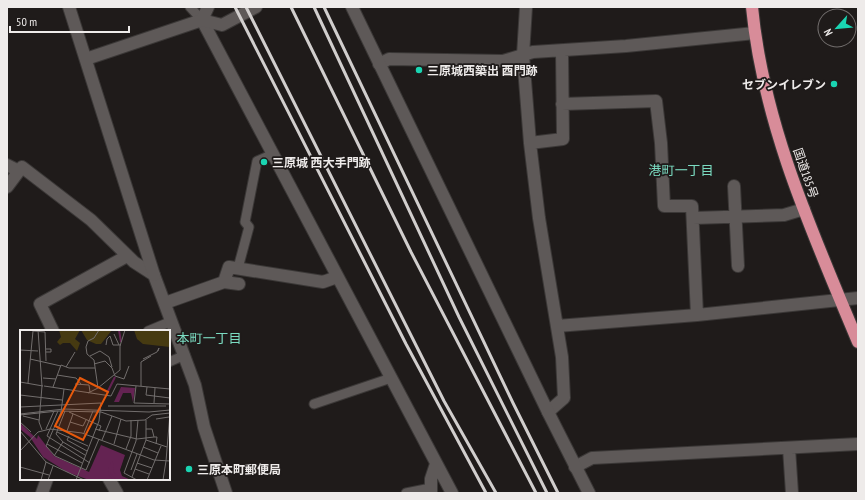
<svg xmlns="http://www.w3.org/2000/svg" width="865" height="500" font-family="'PT Sans Narrow','Noto Sans JP',sans-serif">
<style>
.lines{fill:none;stroke-linecap:round;stroke-linejoin:round}
.lane-casing{stroke:#3b3837;stroke-width:11}
.street-casing{stroke:#3b3837;stroke-width:14}
.secondary-casing{stroke:#3b3837;stroke-width:14}
.highway-casing{stroke:#3b3837;stroke-width:14}
.lane{stroke:#5e5958;stroke-width:9}
.street{stroke:#5e5958;stroke-width:12}
.secondary{stroke:#5e5958;stroke-width:12}
.highway{stroke:#d88c99;stroke-width:12}
.rail{stroke:#d1cecd;stroke-width:3}
.poi-dot{fill:#1ad5b2;stroke:#1f1b1a;stroke-width:1.5}
.labels{text-anchor:middle;dominant-baseline:central;stroke-width:3.5;stroke-linejoin:round;paint-order:stroke}
.poi-label{font-size:12px;font-weight:bold;fill:#eeebea;stroke:#1f1b1a;text-anchor:start}
.street-label{font-size:12px;fill:#eeebea;stroke:#1f1b1a}
.neighbourhood-label{font-size:13px;fill:#7bdcc2;stroke:#1f1b1a}
.inset-river{fill:none;stroke:#642352;stroke-width:2}
.inset-road{fill:none;stroke:#726e6d;stroke-width:1}
.view{fill:#e8590c;fill-opacity:0.15;stroke:#e8590c;stroke-width:2}
.inset-edge{fill:none;stroke:#eeebea;stroke-width:2}
</style>
<rect width="100%" height="100%" fill="#1f1b1a"/>
<g class="lines">
<g class="lane-casing">
<path id="lane" d="M190 7 202 20
M238 268 249 227 245 222 257 161 273 154
M148 331 172 321
M169 362 185 355
M314 404 391 378
M406 493 431 488"/>
</g>
<g class="street-casing">
<path id="street" d="M526 7 523 55 530 143 539 218 562 357 564 398 548 412
M202 20 452 493
M379 64 389 59 503 61 533 52 626 46 755 33
M562 104 656 101 661 143 664 206H692L697 315
M530 143 563 139 562 51
M7 165 19 171 22 167 91 220 134 262 154 275 195 385 204 427 226 493
M734 186 738 266
M7 187 19 171
M693 218 784 215 804 209
M224 282 229 267 323 282 337 277
M165 303 224 282 239 284
M557 326 697 315 858 298
M53 331 40 304 127 256
M789 448 792 493
M575 467 592 458 858 444
M109 479 117 493
M42 493 47 479
M431 493V479L436 464"/>
</g>
<g class="secondary-casing">
<path id="secondary" d="M69 7 154 275
M352 7 548 412 589 493
M202 20 208 7
M86 59 202 20 222 25 256 7"/>
</g>
<g class="highway-casing">
<path id="highway" d="M752 7C763 124 813 234 858 342"/>
</g>
<use href="#lane" class="lane"/>
<use href="#street" class="street"/>
<use href="#secondary" class="secondary"/>
<use href="#highway" class="highway"/>
<path class="rail" d="M235 7 406 344 486 493
M246 7 444 401 496 493
M291 7 411 252 536 493
M314 7 459 317 547 493
M324 7 513 403 558 493"/>
</g>
<g class="poi-dot">
<circle cx="419" cy="70" r="4"/>
<circle cx="834" cy="84" r="4"/>
<circle cx="264" cy="162" r="4"/>
<circle cx="189" cy="469" r="4"/>
</g>
<g class="labels">
<g class="poi-label">
<text x="427" y="70">三原城西築出 酉門跡</text>
<text x="826" y="84" text-anchor="end">セブンイレブン</text>
<text x="272" y="162">三原城 西大手門跡</text>
<text x="197" y="469">三原本町郵便局</text>
</g>
<g class="street-label">
<text transform="translate(806 173) rotate(71)">国道185号</text>
</g>
<g class="neighbourhood-label">
<text x="681" y="170">港町一丁目</text>
<text x="209" y="338">本町一丁目</text>
</g>
</g>
<g transform="translate(20 330)">
<rect width="150" height="150" fill="#1f1b1a"/>
<path d="M39 0H60L55 9 60 13 57 21 50 13H43L40 15 37 12 41 7ZM61 0H92L81 14H76L67 10ZM114 0H150V17L123 14 117 9Z" fill="#463a11"/>
<path d="M101 57 115 58 113 72 111 63H103L99 72H94ZM0 93 17 109 18 105 34 126 69 142 81 115 105 125 100 140 102 146 111 150H69L47 142 23 127 10 107 0 99Z" fill="#642352"/>
<path class="inset-river" d="M99 0 101 12M87 63 95 47M92 131 91 142 101 150M92 133 93 143 102 150M90 135 89 144 95 150"/>
<path class="inset-road" d="M18 0 22 56 19 92 22 100M94 4 99 15M86 15 87 9 90 6 93 15H101M26 19H31V22H26M0 20 18 21M70 26 80 21 89 27 92 37M10 29 41 36M123 29 137 22 139 18 138 21M74 34 85 31 92 38 95 46M46 37 55 22M37 45 56 48 61 54M95 46 104 49 109 36M23 48 36 49M0 52 23 56M8 53 13 1 25 2 26 31M55 54 69 55 70 62M24 56 91 66 97 54 150 59M116 56 114 73 150 74M121 56V32L131 26M33 57 41 35 49 38H75M127 57 126 65 150 68M78 58 74 30 67 24 66 17 68 11 74 8 79 0M44 59 41 82 26 116 35 126 66 140 79 109M68 63 78 58 100 40V16L105 0M0 65 42 70M134 73 135 58M88 76H146M0 77 81 73M38 81 27 106 70 133M49 82 81 96 79 101M0 84 44 79 129 82 150 80M0 85 38 81 81 82 106 91 125 90 132 85 150 83M3 86 19 90M136 89 149 87M126 90V110L147 117M0 92 11 102M50 92 63 96 66 90M26 99 34 81M75 99 117 109 134 107M126 99H132L134 107H137L136 114M0 101 26 132 64 150M47 101 53 84M37 102 68 116M64 103 73 81M49 106 47 110 67 121M82 110 92 86M43 112 65 125M27 114 62 133M94 114 101 89M123 117 138 123M106 119 111 106V90M0 121 18 102 30 99 62 103 134 130 150 131M34 126 43 112 36 104 45 81M146 131 150 83M117 133 132 138M0 137 29 145M115 139 129 144M111 140 117 124M112 147 126 110M21 150 26 132M28 150 33 136M56 150 79 91 81 73M117 150 104 143 116 111 118 90M127 150 141 116M143 150 146 131"/>
<path class="view" d="M60 48 88 62 63 110 35 96Z"/>
<rect width="150" height="150" class="inset-edge"/>
</g>
<rect width="865" height="500" fill="none" stroke="#eeebea" stroke-width="16"/>
<g transform="translate(837 28) rotate(243)"><circle r="19" fill="#1f1b1a" stroke="#726e6d"/>
<path d="M0-3L7 15L0 10L-7 15Z" fill="#1ad5b2"/>
<text y="-6" font-size="11" font-weight="bold" text-anchor="middle" fill="#eeebea">N</text>
</g>
<path d="M10 26v6h119v-6" fill="none" stroke="#eeebea" stroke-width="2"/>
<text x="16" y="26" font-size="12" fill="#eeebea" stroke="#1f1b1a" stroke-width="3" paint-order="stroke">50 m</text>
</svg>
